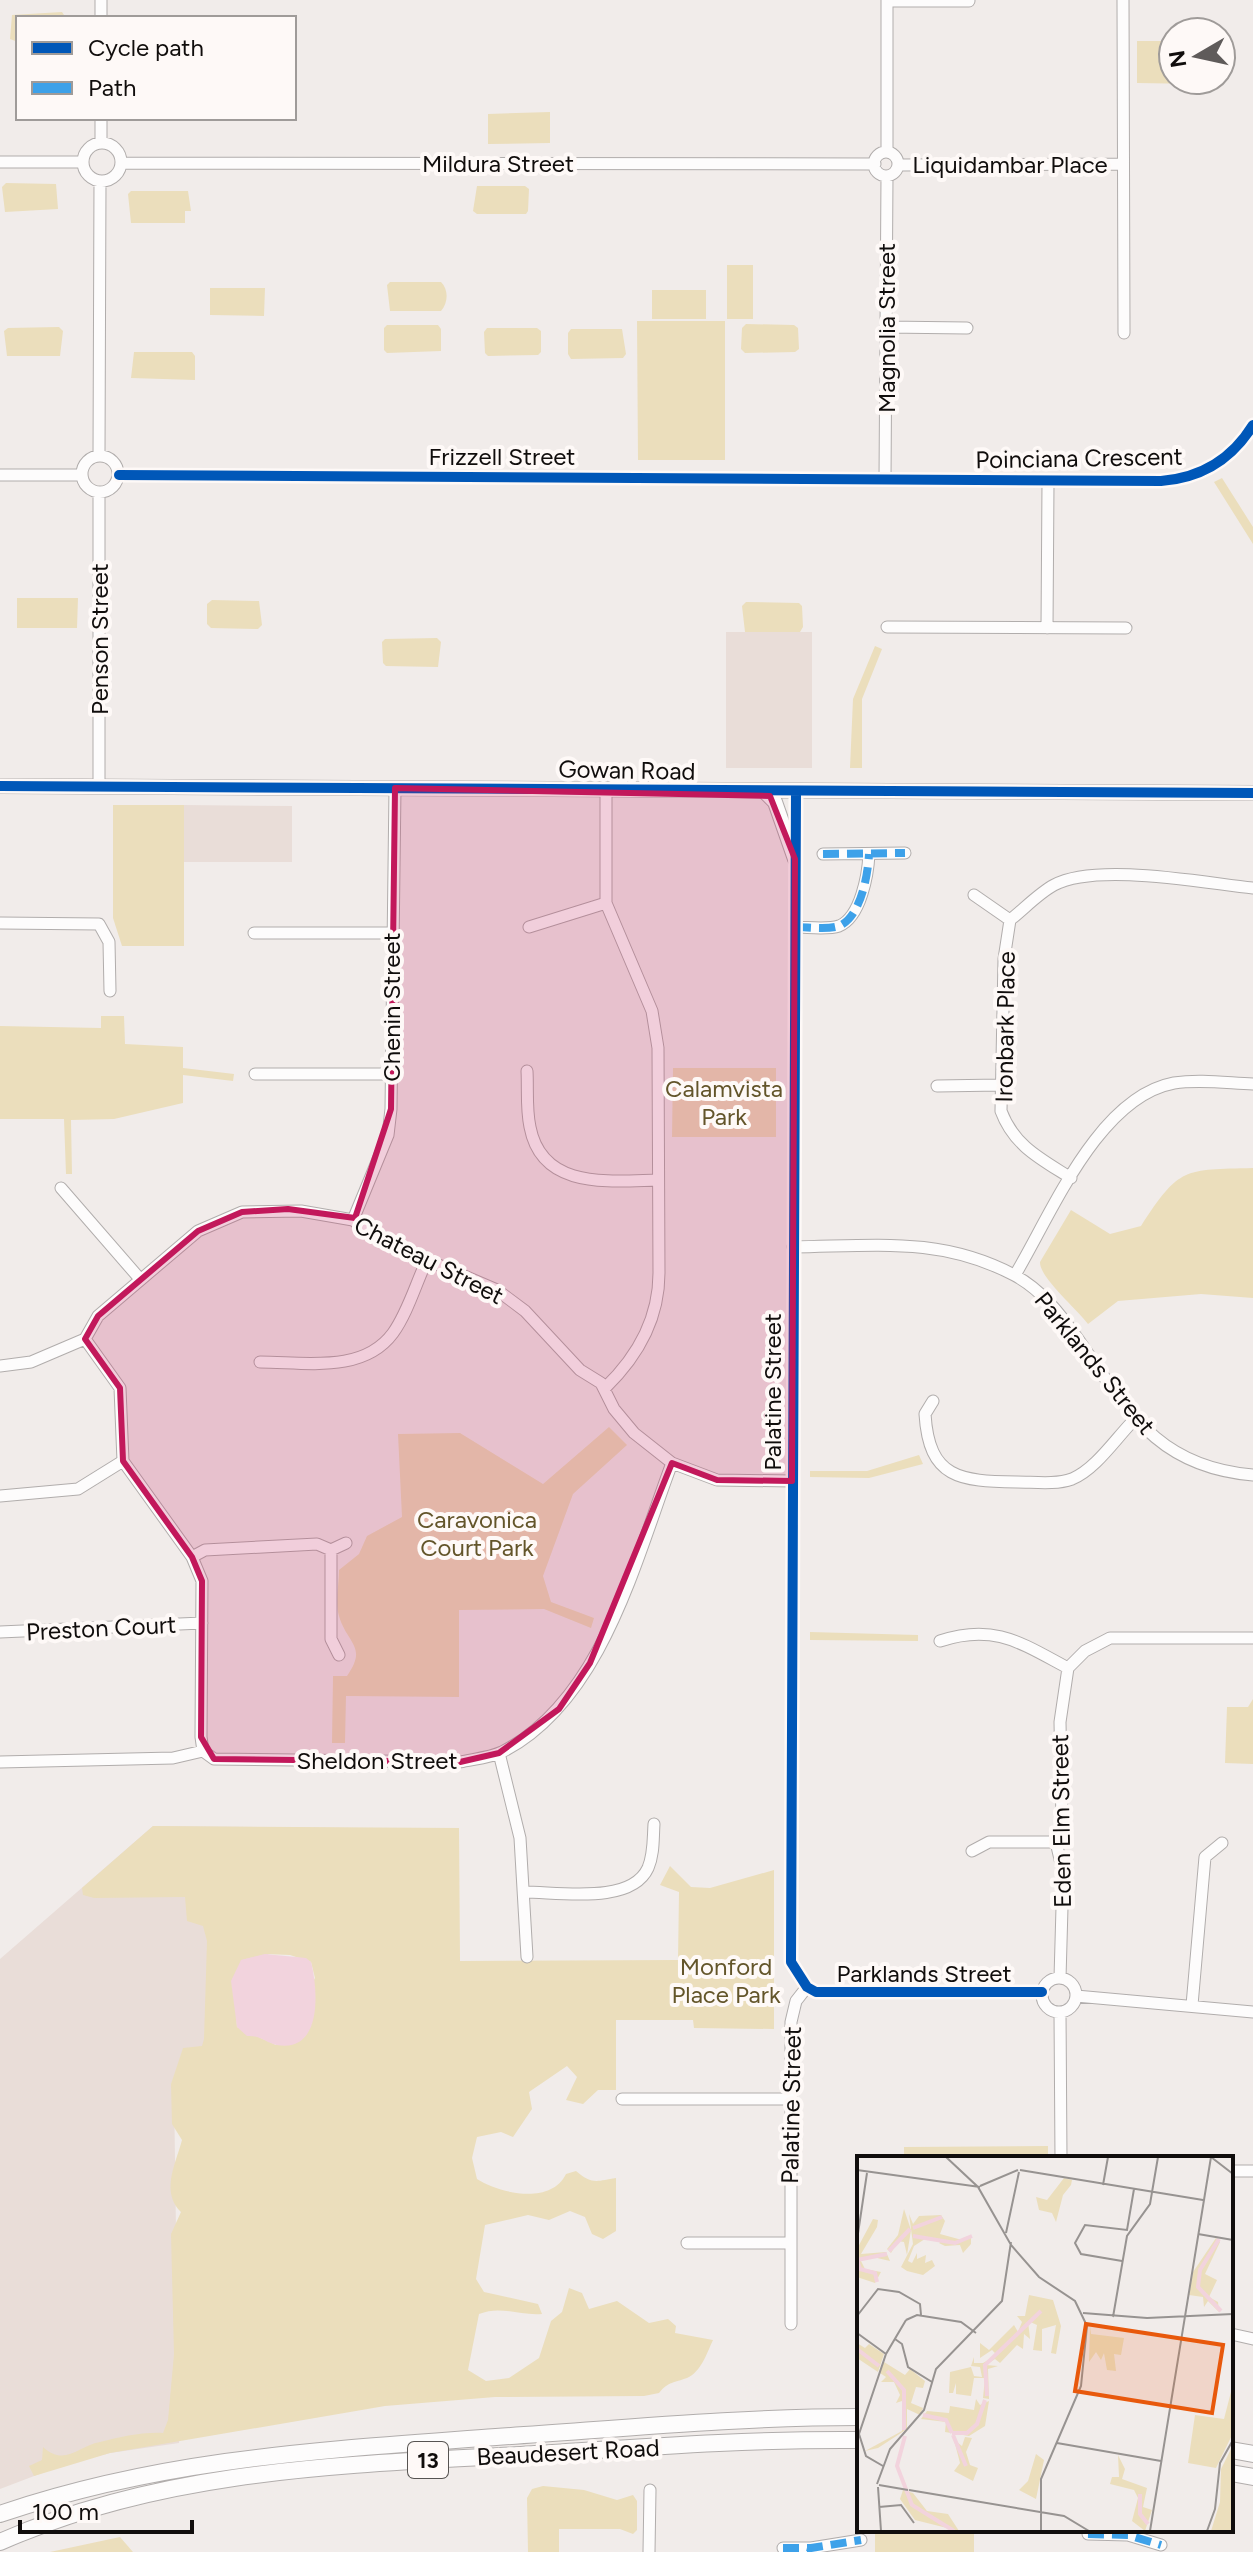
<svg xmlns="http://www.w3.org/2000/svg" width="1253" height="2552" font-family="Figtree,sans-serif">
<style>
.built{fill:#e9ddd8}
.green{fill:#ebdebc;fill-rule:evenodd}
.water{fill:#f2d3dd}
.lines{fill:none;stroke-linecap:round;stroke-linejoin:round}
.minor-casing{stroke:#b1adac;stroke-width:13}
.major-casing{stroke:#b1adac;stroke-width:16}
.highway-casing{stroke:#b1adac;stroke-width:18}
.minor{stroke:#fdfcfc;stroke-width:11}
.major{stroke:#fdfcfc;stroke-width:14}
.highway{stroke:#fdfcfc;stroke-width:16}
.quiet{stroke:#3da1e9;stroke-width:8;stroke-dasharray:16 8;stroke-linecap:butt}
.cycleway-casing{stroke:#fef9f7;stroke-width:15}
.cycleway{stroke:#0057b8;stroke-width:10}
.marked{fill:#c2185b;fill-opacity:0.2;stroke:#c2185b;stroke-width:6;stroke-linejoin:round}
.labels{text-anchor:middle;dominant-baseline:central;stroke-width:8;stroke-linejoin:round;paint-order:stroke}
.shield{fill:#fef9f7;stroke:#575452;stroke-width:2}
.shield-label{font-size:22px;font-weight:bold;fill:#100d0c}
.street-label{font-size:24px;fill:#100d0c;stroke:#fef9f7}
.park-label{font-size:24px;fill:#63552a;stroke:#fef9f7}
.inset-river{fill:none;stroke:#f2d3dd;stroke-width:4}
.inset-road{fill:none;stroke:#979391;stroke-width:2}
.view{fill:#e8590c;fill-opacity:0.15;stroke:#e8590c;stroke-width:4}
.inset-edge{fill:none;stroke:#100d0c;stroke-width:4}
</style>
<rect width="100%" height="100%" fill="#f1ecea"/>
<path class="built" d="M726 632H812V768H726Z
M184 805 292 806V862H184Z
M153 1826 357 1828 174 2089 179 2443 110 2453 63 2465 0 2489V1959Z"/>
<path class="green" d="M62 12 66 18H18V42L10 39 12 15Z
M1137 41H1173V80H1197V84L1137 83Z
M550 112V143L488 144V114Z
M6 183 56 184 58 209 5 212 2 187Z
M477 186H525L529 189 528 211 526 214H477L473 211Z
M131 191H188L191 211H185V223H131L128 194Z
M727 265H753V319H727Z
M390 282H441C449 290 448 303 441 311H390L387 285Z
M210 288H265L264 316 210 315Z
M652 290H706V319H652Z
M637 321H725V460H638Z
M746 324 794 325 798 328 799 349 795 352 745 353 741 349 742 328Z
M387 325H438L441 329V351L387 353 384 350V328Z
M59 327 63 331 60 356H7L4 331 8 328Z
M487 328H537L541 331V352L538 355 488 356 485 353 484 332Z
M571 329H622L626 354 623 358 571 359 568 354V333Z
M134 352H192L195 356V380L131 378Z
M1222 478 1253 527V544L1214 482Z
M17 598H78L77 628H17Z
M212 600 259 601 262 625 258 629 211 628 207 624V604Z
M746 602 799 603 802 606 803 627 800 632H745L742 606Z
M437 638 441 642 438 667 386 666 383 663 382 642 385 639Z
M875 646 882 649 862 699V768H850L853 699Z
M113 805H184V946H122L113 918Z
M101 1016H124L125 1044 183 1047V1068L234 1074 233 1081 183 1075V1103L114 1119 71 1120 72 1174H66L64 1119H0V1026L101 1028Z
M673 1068H776V1137H672Z
M1253 1168V1298L1201 1294 1118 1301 1088 1324C1077 1309 1039 1277 1040 1262L1071 1210 1110 1234 1141 1226C1180 1166 1184 1170 1253 1168Z
M609 1427 627 1445 573 1494 543 1576 551 1602 594 1618 591 1628 544 1609 459 1610V1697L346 1696 345 1743H332L333 1676H347C368 1646 347 1644 339 1616 335 1603 339 1584 339 1570L359 1554 367 1536 402 1517 398 1434 460 1433 543 1484Z
M919 1455 923 1464 869 1478 810 1477V1471H867Z
M810 1632 918 1635V1641L810 1640Z
M1253 1699V1764L1225 1763 1227 1707H1248Z
M153 1826 459 1828 460 1961 678 1960 679 1892 660 1885 670 1866 691 1887 710 1888 774 1870V2029L694 2028 693 2020H616V2090H598L583 2104 566 2100 577 2077 567 2066 529 2092 532 2109 513 2137 501 2132 477 2137 472 2158 477 2179C501 2194 551 2205 566 2174L576 2171C592 2185 597 2181 616 2178V2231L603 2239 592 2234 585 2217 570 2211 549 2220 528 2215 485 2225 476 2279 484 2292 538 2304 542 2314C519 2316 501 2305 479 2314L468 2370 486 2381 509 2378 539 2358 551 2321 562 2312 569 2288 582 2293 589 2309 617 2301 649 2323 668 2319 676 2326 675 2333 713 2340C707 2353 701 2372 687 2378 674 2383 669 2381 659 2393L644 2396 495 2397 385 2406 110 2453 34 2476 29 2466 42 2460 43 2447C65 2467 78 2446 100 2442 121 2437 141 2432 163 2433L168 2420 174 2354 171 2234 181 2212C160 2192 176 2163 182 2140L172 2124 171 2084 183 2048 202 2046 204 2039 207 1941 203 1926 187 1921 185 1897 94 1898 83 1895 82 1888ZM266 1954 290 1955 311 1962 315 1978 276 2045 237 2027 235 1998 241 1960Z
M1048 2146V2158H904V2147Z
M543 2486 584 2490 617 2500 633 2495 637 2501V2530L633 2534 620 2529H559V2552H528L527 2498 532 2489Z
M875 2530H974V2552H875Z
M120 2537 133 2552H50Z"/>
<path class="water" d="M265 1954 306 1958 311 1962C318 1989 323 2053 277 2045 266 2043 260 2035 247 2036L237 2027 231 1981 241 1960Z"/>
<g class="lines">
<g class="minor-casing">
<path id="minor" d="M1123 0 1124 333
M887 1H969
M101 18V0
M101 142V118
M83 162a19 19 0 1 1 38 0a19 19 0 1 1-38 0Z
M887 152V0
M874 164a12 12 0 1 1 24 0a12 12 0 1 1-24 0Z
M0 162H83
M121 163 875 164
M898 165 1121 164
M886 327 967 328
M82 474a18 18 0 1 1 36 0a18 18 0 1 1-36 0Z
M99 456 100 181
M0 475H82
M119 475 1161 481C1201 478 1232 459 1253 425
M885 480 887 176
M887 627 1126 628
M1047 628 1048 483
M99 785V493
M796 792 791 1962 807 1987 816 1992H1042
M823 854 905 853
M974 895 1010 920
M0 923 99 924 109 942 110 991
M529 927 606 903
M795 927C808 927 827 930 839 926 861 917 868 874 869 854
M254 933H391
M527 1071C528 1089 526 1109 530 1127 542 1190 609 1181 658 1180
M255 1074H391
M937 1086 1000 1085
M1071 1178C1041 1159 1014 1146 1001 1111L1004 959 1010 920C1024 909 1039 893 1054 885 1097 862 1204 883 1253 888
M61 1188 140 1279
M353 1220 388 1135 391 1109 395 788
M793 1247C874 1246 940 1236 1014 1275 1042 1290 1060 1314 1078 1339 1128 1411 1157 1467 1253 1475
M1015 1275C1051 1215 1098 1097 1174 1083 1200 1079 1227 1083 1253 1084
M85 1339 120 1388 123 1461 192 1557 202 1581 201 1737 203 1751 214 1759 460 1762C473 1759 489 1758 502 1752 602 1701 635 1561 672 1463
M260 1362C304 1362 363 1374 393 1333 408 1312 416 1283 427 1260
M0 1366 31 1362 85 1339 98 1316 198 1231 242 1212 301 1211 353 1220 371 1236 497 1290 525 1311 580 1370 601 1383 614 1409 634 1433 672 1463 717 1480 792 1481
M605 1388C637 1357 659 1318 659 1273L658 1048 652 1011 606 903V788
M933 1401 925 1414C929 1479 960 1481 1017 1482 1034 1482 1055 1485 1072 1479 1096 1469 1116 1438 1134 1420
M0 1496 78 1489 123 1461
M331 1550 346 1543
M192 1557 205 1550 317 1544 331 1550V1639L339 1655
M0 1632 202 1623
M940 1641C994 1623 1021 1643 1068 1668
M499 1753 520 1838 527 1957
M0 1762 173 1758 203 1751
M972 1851 989 1842H1056
M524 1892C559 1892 631 1905 648 1868 654 1854 653 1839 654 1824
M1060 1978 1063 1872 1056 1842 1062 1823 1060 1722 1068 1668 1085 1651 1110 1638H1253
M1042 1995a17 17 0 1 1 34 0a17 17 0 1 1-34 0Z
M1076 1996 1253 2012
M1192 2005 1205 1857 1222 1843
M1060 2012 1061 2158
M622 2099H790
M1231 2171H1253
M687 2243H790
M791 2324V2022L796 2001 807 1987
M1231 2334 1253 2339
M1088 2534 1128 2535 1161 2545
M783 2548H811
M649 2552 650 2490
M810 2552 811 2548 861 2540"/>
</g>
<g class="major-casing">
<path id="major" d="M0 786 1253 793
M766 793 775 802 795 859"/>
</g>
<g class="highway-casing">
<path id="highway" d="M1231 2450 1253 2454
M1231 2473 1253 2477
M0 2514C164 2458 324 2450 496 2437 617 2429 738 2417 859 2417
M0 2542C165 2469 343 2465 521 2455 634 2448 746 2439 859 2440"/>
</g>
<use href="#minor" class="minor"/>
<use href="#major" class="major"/>
<use href="#highway" class="highway"/>
<path class="quiet" d="M823 854 905 853
M795 927C808 927 827 930 839 926 861 917 868 874 869 854
M1088 2534 1128 2535 1161 2545
M783 2548H811
M810 2552 811 2548 861 2540"/>
<g class="cycleway-casing">
<path id="cycleway" d="M119 475 1161 481C1201 478 1232 459 1253 425
M0 786 1253 793
M796 792 791 1962 807 1987 816 1992H1042"/>
</g>
<use href="#cycleway" class="cycleway"/>
</g>
<path class="marked" d="M395 788 770 796 795 859 792 1481 717 1480 672 1463 590 1663 559 1709 499 1753 460 1762 214 1759 201 1737 202 1581 192 1557 123 1461 120 1388 85 1339 98 1316 198 1231 242 1212 288 1209 355 1218 391 1109Z"/>
<g class="labels">
<rect class="shield" x="408" y="2442" width="40" height="36" rx="6"/>
<g class="shield-label">
<text x="428" y="2460">13</text>
</g>
<g class="street-label">
<text x="498" y="163">Mildura Street</text>
<text x="1010" y="164">Liquidambar Place</text>
<text transform="translate(886 328) rotate(-90)">Magnolia Street</text>
<text x="502" y="456">Frizzell Street</text>
<text transform="translate(1079 458) rotate(-1)">Poinciana Crescent</text>
<text transform="translate(99 639) rotate(-90)">Penson Street</text>
<text transform="translate(627 770) rotate(1)">Gowan Road</text>
<text transform="translate(391 1007) rotate(-90)">Chenin Street</text>
<text transform="translate(1005 1027) rotate(-89)">Ironbark Place</text>
<text transform="translate(429 1260) rotate(27)">Chateau Street</text>
<text transform="translate(1095 1363) rotate(51)">Parklands Street</text>
<text transform="translate(772 1392) rotate(-90)">Palatine Street</text>
<text transform="translate(101 1628) rotate(-3)">Preston Court</text>
<text x="377" y="1760">Sheldon Street</text>
<text transform="translate(1061 1821) rotate(-91)">Eden Elm Street</text>
<text x="924" y="1973">Parklands Street</text>
<text transform="translate(791 2105) rotate(-89)">Palatine Street</text>
<text transform="translate(568 2452) rotate(-3)">Beaudesert Road</text>
</g>
<g class="park-label">
<text x="724" y="1088">Calamvista<tspan x="724" dy="28">Park</tspan></text>
<text x="477" y="1519">Caravonica<tspan x="477" dy="28">Court Park</tspan></text>
<text x="726" y="1966">Monford<tspan x="726" dy="28">Place Park</tspan></text>
</g>
</g>
<g transform="translate(857 2156)">
<rect width="376" height="376" fill="#f1ecea"/>
<path d="M207 22 215 24 214 29 206 39 199 66 195 57 182 54 179 41 190 44ZM47 53 54 74 50 99 47 86 41 85 34 97 30 93 41 79ZM52 58 56 68 62 60 84 59 88 65 83 78 105 84 114 79V88L106 97 103 89 88 90 82 87 86 84 71 81 57 90 51 105 55 107 60 97V103L69 99 68 107 75 104 78 110 66 119 50 115 44 111 56 88ZM16 63 21 64 20 71 4 98 29 96 33 105 16 101 4 105 8 113 24 116 18 127 0 121 1 91ZM359 82 363 86 348 118 360 124 352 141 361 146 362 156 351 145 347 151 346 141 332 139 336 116ZM172 139 196 144 204 170 199 198 194 197 199 169 185 173V195L176 194 180 169 171 165 173 183 167 178 166 193 160 189 143 207 138 203 129 209 141 210 131 213 132 243 126 242 128 222H117L114 240 99 238V227L96 237H92L93 216 114 211 117 220 125 221 123 211 114 210 117 201V207H126L140 199 135 194 123 202V187L132 194 157 169 161 176 165 166 160 160H168ZM233 170 234 178 267 182 264 199 257 198 259 215 250 214 247 197 244 204 239 196 232 206ZM0 187 8 192 12 188 27 198 21 216 0 202ZM27 206 48 219 53 213 68 225 66 232 59 231 54 247 66 252 63 259 50 253V273L21 292 8 295 45 275V245L39 247 43 239 37 226H24L29 221 23 217ZM375 232 376 277 359 312 331 307 338 259 367 263ZM119 243 123 249 132 245 128 270 112 280 88 276 89 266 64 263 70 255 92 257 93 250 117 254ZM108 281 115 282 109 296 113 309 121 312 116 325 97 315 103 307 97 284 105 290ZM376 289V375H354L363 346 364 313ZM179 298 187 304 179 343 162 334 171 325ZM261 299 268 313 265 323 290 332 286 351 295 354 288 375 275 365 281 342 277 334 253 328 255 321H262ZM46 334 56 337 70 355 91 358 102 375 58 364 43 343Z" fill="#ebdebc"/>
<path class="inset-river" d="M56 72 85 61M56 80 98 87 115 80M362 83 343 114 341 131 364 155M32 95 53 73M0 104 30 98M0 104 3 113 18 117 20 126M0 193 22 210M30 215 47 234V274M130 240 128 209 184 155M66 259 89 264 95 277M95 277H110L120 268 128 244M96 279 109 310M48 280 40 310 55 349 97 375M283 338V358L291 368"/>
<path class="inset-road" d="M89 1 121 31 154 89 182 121 218 145 230 170 224 230 184 323V375M354 1 376 18M0 14 123 31M163 14 346 44M246 29 251 1M123 30 161 14M149 77 162 16M341 78 376 84M0 84 10 17M265 105 224 98 218 87 228 69 270 74 277 33M226 157 290 162 376 158M0 160 21 133 42 136 63 148 64 159M256 161 270 80 293 48 301 1M49 164 60 159 104 166 119 177M0 177 29 198M38 183 45 188 51 211 75 226M200 287 304 305M26 310 9 300 2 278 29 198 49 164M20 328 33 293 67 254 79 213 145 145 154 86M22 329 51 334M21 331 24 375M52 334 207 360 232 375M22 351 44 349 57 367M293 375 354 1M350 375 358 353 363 307 376 284"/>
<path class="view" d="M229 168 366 189 355 257 218 235Z"/>
<rect width="376" height="376" class="inset-edge"/>
</g>
<rect x="16" y="16" width="280" height="104" fill="#fef9f7" stroke="#9f9b99" stroke-width="2"/>
<rect x="32" y="42" width="40" height="12" fill="#0057b8" stroke="#9f9b99" stroke-width="2"/>
<text x="88" y="56" font-size="24" fill="#100d0c">Cycle path</text>
<rect x="32" y="82" width="40" height="12" fill="#3da1e9" stroke="#9f9b99" stroke-width="2"/>
<text x="88" y="96" font-size="24" fill="#100d0c">Path</text>
<g transform="translate(1197 56) rotate(261)"><circle r="38" fill="#fef9f7" stroke="#9f9b99" stroke-width="2"/>
<path d="M0-6L14 30L0 20L-14 30Z" fill="#5f5b5a"/>
<text y="-12" font-size="22" font-weight="bold" text-anchor="middle" fill="#100d0c">N</text>
</g>
<path d="M20 2520v12h172v-12" fill="none" stroke="#100d0c" stroke-width="4"/>
<text x="32" y="2520" font-size="24" fill="#100d0c" stroke="#fef9f7" stroke-width="6" paint-order="stroke">100 m</text>
</svg>
